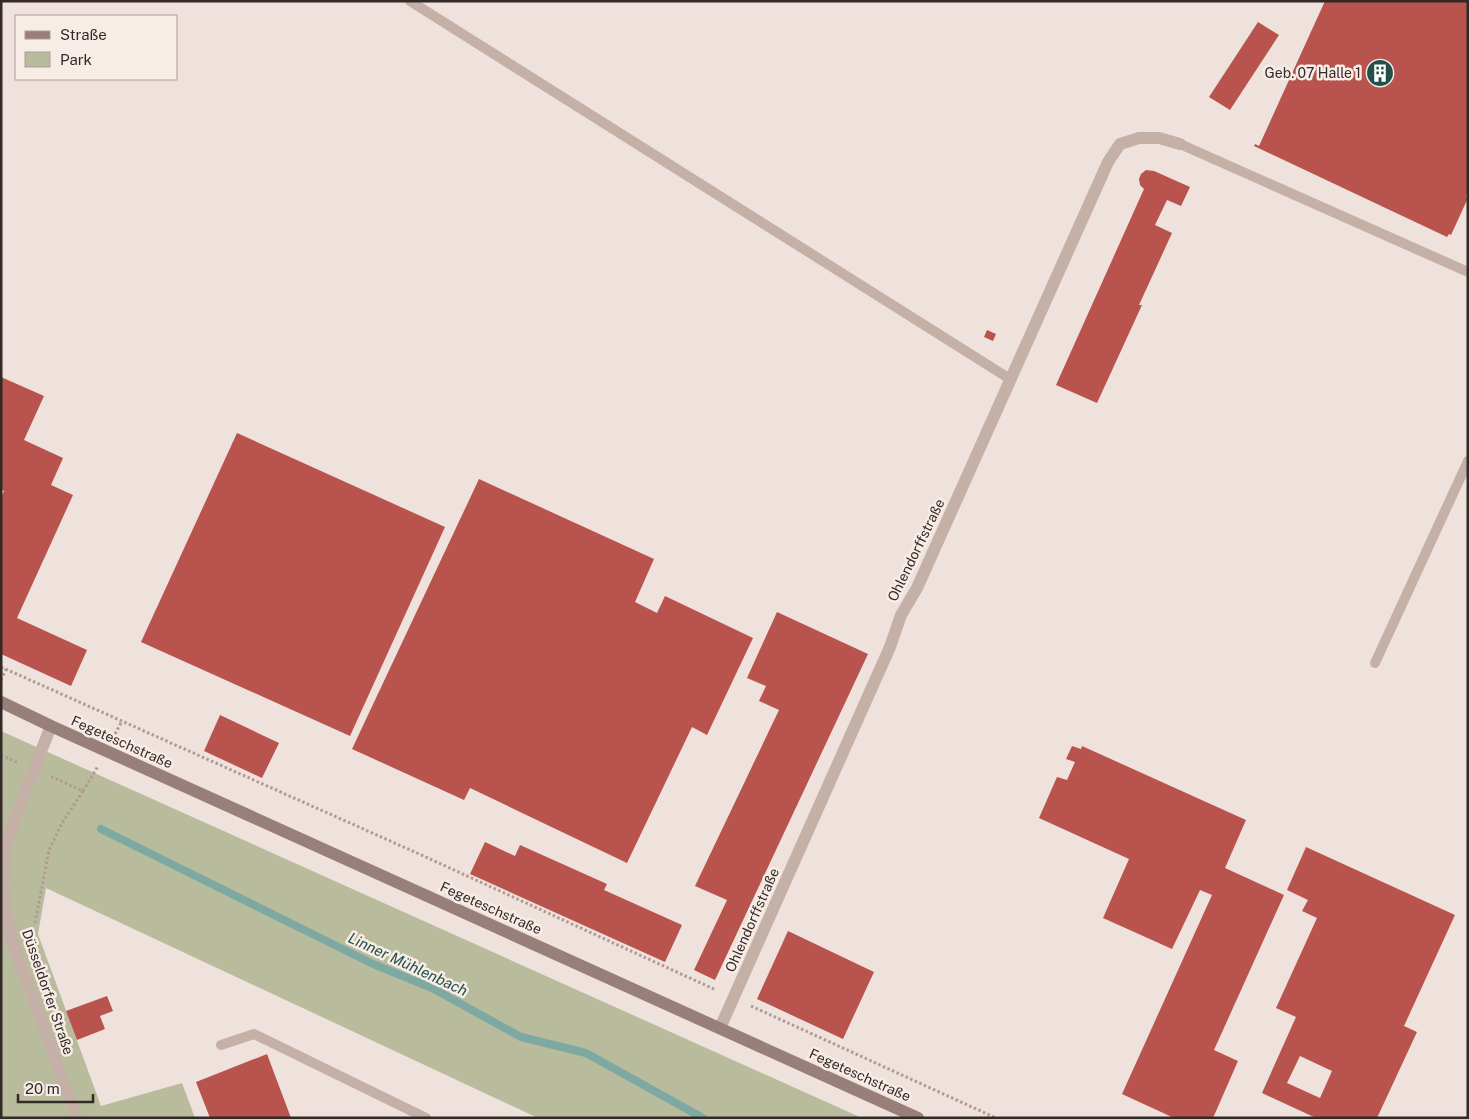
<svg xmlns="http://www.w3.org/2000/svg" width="1469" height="1119" font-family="'Public Sans',sans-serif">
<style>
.green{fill:#b8bc9c}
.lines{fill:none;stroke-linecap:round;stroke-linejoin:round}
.stream{stroke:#7da9a2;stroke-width:8}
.building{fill:#b9534e;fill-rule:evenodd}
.path{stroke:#b19a92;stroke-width:3;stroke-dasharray:2.5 2.5;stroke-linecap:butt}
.lane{stroke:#c5b0a8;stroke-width:10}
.street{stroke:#c5b0a8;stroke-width:12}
.secondary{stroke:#997f7a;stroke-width:12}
.labels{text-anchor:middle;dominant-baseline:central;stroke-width:5;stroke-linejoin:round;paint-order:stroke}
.poi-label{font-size:14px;fill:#332927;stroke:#f7ece6;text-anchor:end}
.street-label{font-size:14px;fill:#332927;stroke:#f7ece6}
.water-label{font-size:15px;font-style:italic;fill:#21504a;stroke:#f7ece6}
</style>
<rect width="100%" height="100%" fill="#efe1db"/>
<path class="green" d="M1 731 862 1118H538L46 888 38 934 101 1106 182 1083 195 1118H1Z"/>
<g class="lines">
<path class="stream" d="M101 829 373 964 432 988 521 1037 586 1053 703 1118"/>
</g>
<path class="building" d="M1325 1H1468V193L1466 197 1468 198 1451 235 1449 234 1447 237 1254 146 1255 144 1259 146Z
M1258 22 1279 35 1230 110 1209 97Z
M1146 170 1154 171 1190 187 1181 206 1167 200 1155 225 1172 233 1139 305H1142L1097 403 1056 385 1144 189 1140 185 1139 179 1141 174Z
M987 330 996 334 993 341 984 337Z
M1 377 44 396 24 440 63 458 51 485 73 495 17 618 87 650 71 686 1 654V497L4 491 1 489Z
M237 433 445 527 350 736 141 642Z
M479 479 654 559 635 602 657 613 665 596 753 638 707 735 692 727 627 863 470 788 464 800 352 749Z
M777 612 868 654 715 980 694 970 727 900 695 886 779 710 759 701 766 686 747 678Z
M220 715 279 743 262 778 204 751Z
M1072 746 1081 749 1082 746 1246 820 1225 868 1284 895 1214 1050 1238 1061 1213 1118H1174L1122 1094 1212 895 1200 890 1172 949 1103 918 1129 859 1039 818 1057 777 1067 780 1075 762 1066 759Z
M485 842 515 856 520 845 607 884 604 890 682 925 665 962 470 874Z
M1306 847 1455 915 1404 1026 1417 1032 1377 1118 1349 1117 1348 1118H1316L1262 1093 1296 1017 1276 1008 1317 918 1302 911 1308 900 1287 890ZM1300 1056 1332 1071 1320 1098 1287 1083Z
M788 931 874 972 843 1039 757 999Z
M107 996 113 1011 100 1016 105 1029 77 1040 66 1011Z
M267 1054 291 1118H210L196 1082Z"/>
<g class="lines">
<path class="path" d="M1 667 417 853 716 990
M1 680 6 669
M115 734 122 721
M1 755 17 762
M83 791 98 766
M35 923 49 850 62 823 83 791 50 776
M751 1006 996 1118"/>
<path class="lane" d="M410 1 1010 379
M1180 144 1468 272
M1375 663 1468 461
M221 1045 254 1034 426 1118"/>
<path class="street" d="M51 726 34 769 6 845 3 885 11 938 77 1118
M720 1028 890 647 901 615 917 588 1108 162 1120 144 1139 138H1159L1180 144"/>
<path class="secondary" d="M1 702 51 726 918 1118"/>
</g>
<defs>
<g id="building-disc" transform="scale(1.4375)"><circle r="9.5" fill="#21504a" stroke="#f7ece6"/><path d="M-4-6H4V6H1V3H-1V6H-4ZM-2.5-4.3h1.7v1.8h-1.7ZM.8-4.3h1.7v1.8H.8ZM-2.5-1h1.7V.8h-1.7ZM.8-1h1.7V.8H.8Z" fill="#fff"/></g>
</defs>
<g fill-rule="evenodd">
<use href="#building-disc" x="1380" y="73"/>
</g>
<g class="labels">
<g class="poi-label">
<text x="1361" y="73">Geb. 07 Halle 1</text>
</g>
<g class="street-label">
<text transform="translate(916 550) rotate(-64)">Ohlendorffstraße</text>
<text transform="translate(122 742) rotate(24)">Fegeteschstraße</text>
<text transform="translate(491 908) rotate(24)">Fegeteschstraße</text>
<text transform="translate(752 920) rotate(-66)">Ohlendorffstraße</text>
<text transform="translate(48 992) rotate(71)">Düsseldorfer Straße</text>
<text transform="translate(860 1075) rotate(24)">Fegeteschstraße</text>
</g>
<g class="water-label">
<text transform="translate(408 964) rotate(25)">Linner Mühlenbach</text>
</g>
</g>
<rect width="1469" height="1119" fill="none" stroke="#332927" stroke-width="5"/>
<rect x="15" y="15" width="162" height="65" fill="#f7ece6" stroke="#a99e9a"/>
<rect x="25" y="31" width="25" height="8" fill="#997f7a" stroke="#a99e9a"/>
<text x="60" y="40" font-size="15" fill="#332927">Straße</text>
<rect x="25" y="52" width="25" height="15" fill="#b8bc9c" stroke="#a99e9a"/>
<text x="60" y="65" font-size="15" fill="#332927">Park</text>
<path d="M18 1094v8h75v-8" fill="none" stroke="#332927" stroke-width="2.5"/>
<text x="25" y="1094" font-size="15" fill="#332927" stroke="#f7ece6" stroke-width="4" paint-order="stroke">20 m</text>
</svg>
